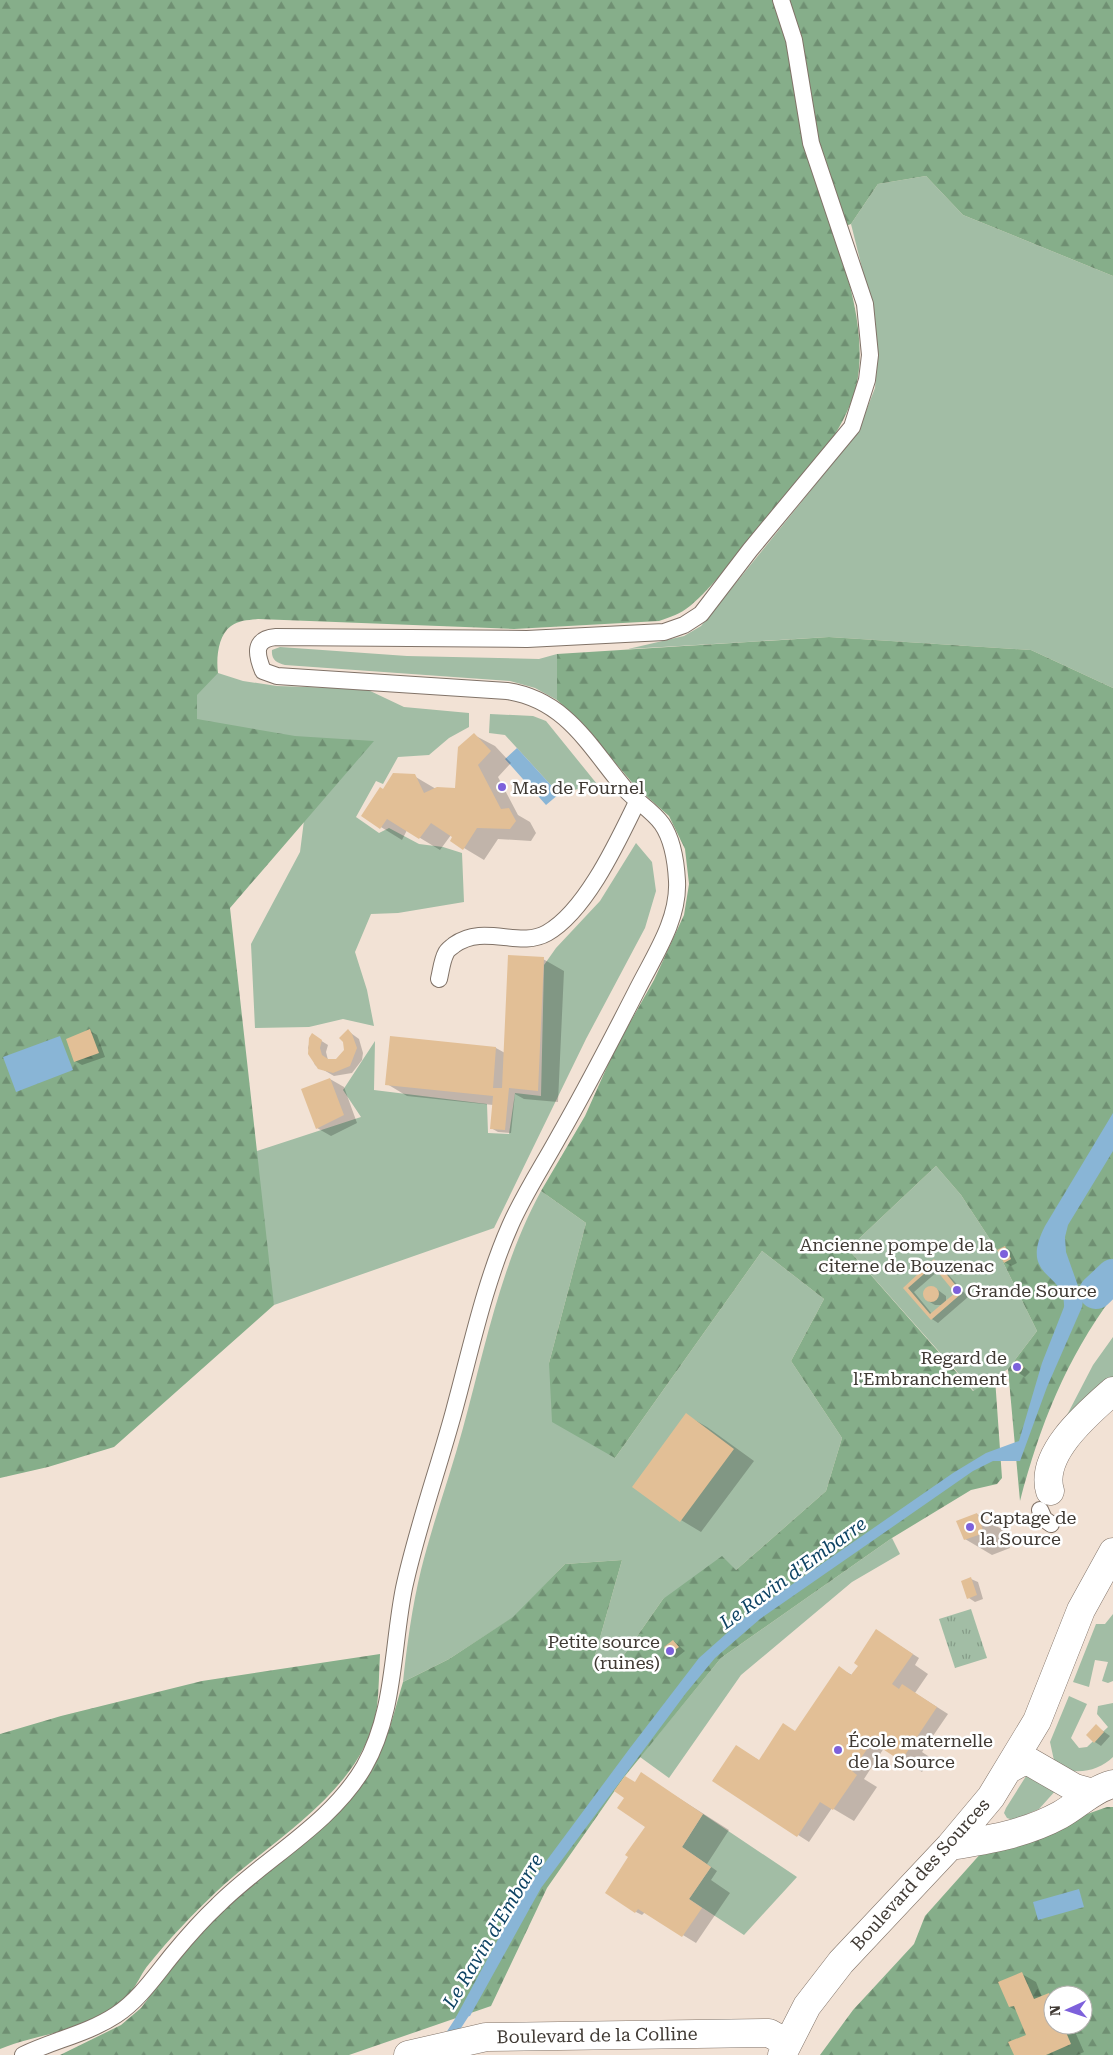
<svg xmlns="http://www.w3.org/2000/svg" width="1113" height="2055" font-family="'Roboto Serif',serif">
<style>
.grass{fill:#a2bda5}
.forest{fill:url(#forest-firs);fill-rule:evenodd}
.park{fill:url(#park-tufts)}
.water{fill:#89b5d6}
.shadow{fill:#0003;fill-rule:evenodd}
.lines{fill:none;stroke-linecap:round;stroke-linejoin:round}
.stream{stroke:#89b5d6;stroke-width:10}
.canal{stroke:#89b5d6;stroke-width:34}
.building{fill:#e2bf96;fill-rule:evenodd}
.lane-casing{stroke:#817368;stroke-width:18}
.street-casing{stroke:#817368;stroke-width:29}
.lane{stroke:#fff;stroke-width:16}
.street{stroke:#fff;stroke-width:28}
.poi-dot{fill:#7d61db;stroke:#fff;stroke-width:2}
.labels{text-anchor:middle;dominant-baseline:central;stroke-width:5;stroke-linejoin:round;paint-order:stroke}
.poi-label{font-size:18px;fill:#403a34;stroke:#fff;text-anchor:start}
.street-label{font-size:18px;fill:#403a34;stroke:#fff}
.water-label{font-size:19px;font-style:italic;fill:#0e4364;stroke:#fff}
</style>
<defs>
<pattern id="forest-firs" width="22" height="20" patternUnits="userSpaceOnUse" patternTransform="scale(1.25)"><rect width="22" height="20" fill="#86ae8a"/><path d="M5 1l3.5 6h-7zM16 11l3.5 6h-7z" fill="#6f8f72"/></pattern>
<pattern id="park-tufts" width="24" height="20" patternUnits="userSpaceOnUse" patternTransform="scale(1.25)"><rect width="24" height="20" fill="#a2bda5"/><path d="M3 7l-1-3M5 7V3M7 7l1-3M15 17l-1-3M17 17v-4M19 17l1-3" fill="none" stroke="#859b87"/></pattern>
</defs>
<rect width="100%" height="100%" fill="#f2e2d5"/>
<path class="grass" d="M926 176 963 215 1113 276V688L1031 650 829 637 628 649 684 636 701 626 833 463 864 416 875 388 878 353 871 304 851 224 878 184Z
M0 600 204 659 218 673 243 681 277 686 366 689 404 707 469 713V727L449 738 429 755 398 757 383 784 376 781 356 817 379 833 389 828 419 844 443 847 462 853 464 902 398 913 371 914 355 952 367 990 374 1026 343 1019 309 1027 255 1028 251 944 300 852 308 789 193 727Z
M280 647 407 656 539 659 557 654V700L535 688 510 681 285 665C277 663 271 660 272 650Z
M490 714 533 716 546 721 597 784 559 794 505 735 489 733Z
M636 843 652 862 656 891 645 928 586 1039 494 1228 274 1305 245 1214 236 1158 361 1117 343 1090 375 1041 374 1090 487 1104 488 1133 509 1134 515 1093 541 1096 544 965 556 948 600 901Z
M936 1166 961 1195 997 1250 1037 1331 1008 1369 974 1391 848 1249Z
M541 1191 586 1223 549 1363 615 1458 762 1251 824 1299 791 1361 842 1438 826 1491 736 1570 663 1599 617 1665 594 1659 622 1560 565 1564 514 1617 449 1659 403 1682C407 1645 412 1607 421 1570 433 1522 450 1476 463 1428 485 1348 501 1264 541 1191Z
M1113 1337V1385L1066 1417 1093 1365Z
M892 1538 900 1554 852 1582 741 1675 669 1778 640 1757 721 1658Z
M1113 1614V1681L1108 1683 1102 1681 1108 1662 1095 1660 1089 1687 1073 1682 1096 1624H1105Z
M1069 1696 1087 1704 1071 1738 1079 1748 1087 1747 1108 1727 1097 1714 1098 1706 1113 1703V1757C1098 1772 1073 1776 1055 1765L1050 1742Z
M1028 1773 1057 1789 1039 1809 1013 1820 1007 1818 1004 1813 1006 1808Z
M703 1814 797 1877 744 1935 689 1899 711 1867 682 1847Z"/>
<path class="forest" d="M0 0H1113V276L963 215 926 176 878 184 851 224 834 230C848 277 868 337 856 387 841 443 794 486 758 530 738 553 713 587 690 606 680 614 671 617 659 621L514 629 258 619C249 620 239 620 231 626 218 635 216 659 218 673L197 695V719L295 736 374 741 230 908 274 1305 114 1447 48 1467 0 1478Z
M829 637 1031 650 1113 688V1296C1066 1359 1040 1425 1020 1501L1008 1369 1037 1331 997 1250 961 1195 936 1166 848 1249 973 1391 995 1378 1002 1478 997 1484 971 1490 892 1538 721 1658 625 1776 547 1888 491 2006 349 2055H60L121 2025 141 2008 177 1960 222 1910 357 1790C383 1761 392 1719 403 1682L449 1659 513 1617 565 1564 622 1560 594 1659 617 1665 663 1599 722 1556 736 1570 826 1491 842 1438 791 1361 824 1299 762 1251 615 1458 552 1422 549 1363 586 1223 541 1191 585 1116 615 1049 654 980 684 915 689 884 685 849 669 816 636 787 575 716 557 700V654Z
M380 1654C379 1671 379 1690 377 1707 365 1790 272 1839 216 1892 193 1914 169 1939 149 1964 142 1972 139 1981 133 1989 127 1997 115 2006 107 2012 79 2032 33 2035 0 2049V1734L61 1716 202 1681Z
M1107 1807H1113V2055H820L853 2010 914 1944 925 1916 983 1851ZM1053 1995H1083V2025H1053Z"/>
<path class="park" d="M971 1609 987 1658 955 1668 939 1619Z"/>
<path class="water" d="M517 748 559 794 546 805 505 759Z
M60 1036 73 1070 16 1092 3 1057Z
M1113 1113V1151L1068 1225 1065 1237 1066 1252 1083 1300 1082 1307 1047 1387 1020 1461H993L973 1471 760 1619 715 1658 686 1693 541 1888 470 2016 455 2019 524 1891 630 1748 699 1658 745 1617 953 1473 986 1453 1019 1441 1042 1363 1064 1307C1066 1271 1018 1279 1045 1226Z
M1079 1889 1084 1907 1038 1920 1033 1902Z"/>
<path class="shadow" d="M474 735 495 746 511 763 498 777 518 815 530 822 536 833 531 841 498 839 484 860 464 848 451 835 440 850 407 830 402 840 363 816 384 790 414 776 436 789H456Z
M543 959 564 971 558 1102 524 1099 515 1094 511 1133 498 1132 491 1128 493 1105 407 1096 387 1084 391 1037 496 1048 505 1053Z
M90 1031 97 1035 105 1057 82 1065 75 1061Z
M348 1031 359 1039 363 1053 362 1060 352 1073 334 1076 315 1065 308 1048 312 1035 328 1045 326 1052 328 1060H336L345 1050Z
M330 1079 344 1087 357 1123 331 1136 317 1128Z
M1005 1247 1011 1251 1017 1263 1011 1266 1004 1262Z
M934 1261 940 1265 968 1297 938 1323 932 1319 905 1288ZM938 1271 957 1293 946 1302V1296L934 1287 925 1291 928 1301 935 1305H942L932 1314 914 1292Z
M1017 1361 1030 1372 1025 1377 1019 1373Z
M686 1415 707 1427 754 1461 701 1532 681 1520Z
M977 1514 1003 1530 1010 1548 992 1555 965 1539Z
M971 1579 978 1582 983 1599 975 1602 969 1598Z
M883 1635 919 1658 915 1665 928 1674 915 1693 948 1714 922 1752 931 1758 922 1772 884 1748 864 1779 877 1787 854 1821 832 1808 809 1842 713 1780 737 1747 760 1761 796 1732 839 1668 852 1675Z
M674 1641 685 1651 676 1658 669 1654 665 1647Z
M1096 1726 1110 1736 1101 1746 1095 1742Z
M641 1774 729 1830 707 1864 717 1871 711 1880 730 1893 696 1943 645 1912 642 1915 636 1912 647 1827 635 1783Z
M1022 1974 1036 1982 1042 1997 1049 1994 1053 1997V2025H1072L1084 2052 1077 2055H1015L1028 2035 1017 2011 1010 2007Z"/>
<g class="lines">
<path class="stream" d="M446 2042 468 2008"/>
<path class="canal" d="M1096 1292 1113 1276"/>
</g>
<path class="building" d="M474 733 491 751 478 765 501 809 509 808 516 821 510 829 477 828 463 850 450 841 452 837 431 823 419 839 387 819 380 829 361 816 380 787 383 789 393 773 415 774 424 793 437 787 455 788 458 747Z
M508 955 544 957 538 1091 509 1088 505 1130 490 1129 493 1096 385 1085 390 1036 496 1047 493 1088H502Z
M90 1029 99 1053 74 1062 66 1039Z
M348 1029 352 1034 357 1048 350 1066 333 1073 318 1069 308 1054 309 1038 312 1033 322 1040 320 1048 322 1055 328 1059H336L344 1050 343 1042 339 1038Z
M330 1078 344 1115 316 1129 301 1089Z
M1005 1246 1011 1259 1004 1263 997 1250Z
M934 1259 962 1293 931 1320 903 1288ZM933 1266 955 1293 930 1314 908 1288Z
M923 1294a8 8 0 1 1 16 0a8 8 0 1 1-16 0Z
M1017 1360 1024 1367 1018 1374 1011 1367Z
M686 1413 734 1449 680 1522 632 1487Z
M977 1513 984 1533 964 1540 956 1521Z
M971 1577 977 1595 967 1599 961 1581Z
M876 1629 913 1654 892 1684 899 1689 902 1684 937 1707 901 1761 872 1742 852 1771 857 1775 833 1810 820 1802 797 1837 712 1781 736 1745 759 1760 783 1723 795 1731 839 1666 851 1675 858 1666 854 1663Z
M673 1640 679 1647 668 1655 664 1647Z
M1096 1724 1104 1732 1094 1743 1086 1735Z
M641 1772 703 1814 682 1847 711 1867 689 1899 702 1908 682 1937 638 1909 635 1913 605 1893 628 1857 625 1855 645 1827 617 1808 624 1798 614 1791 625 1776 635 1782Z
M1022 1972 1034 1999 1049 1993 1053 2003V2025H1063L1071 2044 1046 2055H1014L1008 2042 1026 2035 1014 2006 1009 2007 998 1982Z"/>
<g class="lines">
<g class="lane-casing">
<path id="lane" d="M439 979C441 971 442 960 446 953 447 950 452 947 454 945 484 923 519 949 547 933 586 911 618 841 637 802
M1040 1510 1044 1519 1051 1524
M23 2055C54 2040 87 2034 116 2015 139 2000 155 1976 173 1954 187 1937 202 1920 218 1905 265 1858 330 1825 364 1767 395 1713 392 1648 404 1588 417 1528 438 1470 454 1411 471 1349 484 1285 510 1226 523 1196 542 1167 558 1138 586 1089 612 1039 637 990 654 956 679 920 677 881 676 862 673 840 662 824 653 811 637 802 626 790 590 748 567 700 507 691L277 676 263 671C256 654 253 639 276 637L527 639 664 632 684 625 701 614 750 550 852 427 867 380 870 355 865 304 811 143 794 40 781 0"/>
</g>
<g class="street-casing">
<path id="street" d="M1050 1491C1039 1454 1088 1413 1113 1391
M1009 1769 1022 1762H1030L1075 1788 1093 1793
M950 1846C988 1840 1025 1834 1060 1815 1078 1805 1093 1789 1113 1784
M408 2055 486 2037 769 2033 787 2043
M782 2055 807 2006 841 1962 950 1846 991 1797 1037 1721 1081 1610 1113 1552"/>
</g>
<use href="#lane" class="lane"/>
<use href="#street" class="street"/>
</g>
<g class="poi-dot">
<circle cx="502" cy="787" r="5"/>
<circle cx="1004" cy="1254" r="5"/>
<circle cx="957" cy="1290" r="5"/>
<circle cx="1017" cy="1367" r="5"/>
<circle cx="970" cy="1527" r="5"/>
<circle cx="670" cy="1651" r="5"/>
<circle cx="838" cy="1750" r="5"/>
</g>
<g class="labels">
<g class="poi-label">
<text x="512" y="787">Mas de Fournel</text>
<text x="994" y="1244" text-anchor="end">Ancienne pompe de la<tspan x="994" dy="21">citerne de Bouzenac</tspan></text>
<text x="967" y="1290">Grande Source</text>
<text x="1007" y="1357" text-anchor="end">Regard de<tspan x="1007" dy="21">l'Embranchement</tspan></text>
<text x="980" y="1517">Captage de<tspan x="980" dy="21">la Source</tspan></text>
<text x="660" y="1641" text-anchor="end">Petite source<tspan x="660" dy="21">(ruines)</tspan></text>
<text x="848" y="1740">École maternelle<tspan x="848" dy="21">de la Source</tspan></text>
</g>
<g class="street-label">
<text transform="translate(920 1874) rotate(-48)">Boulevard des Sources</text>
<text transform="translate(597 2035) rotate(-1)">Boulevard de la Colline</text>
</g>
<g class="water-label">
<text transform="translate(793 1573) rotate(-36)">Le Ravin d'Embarre</text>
<text transform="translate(493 1931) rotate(-59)">Le Ravin d'Embarre</text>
</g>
</g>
<g transform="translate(1068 2010) rotate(267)"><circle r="24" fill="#ffffff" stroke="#b3b0ae"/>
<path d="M0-4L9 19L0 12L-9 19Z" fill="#7d61db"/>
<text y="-8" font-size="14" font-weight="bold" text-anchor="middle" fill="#403a34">N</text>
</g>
</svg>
